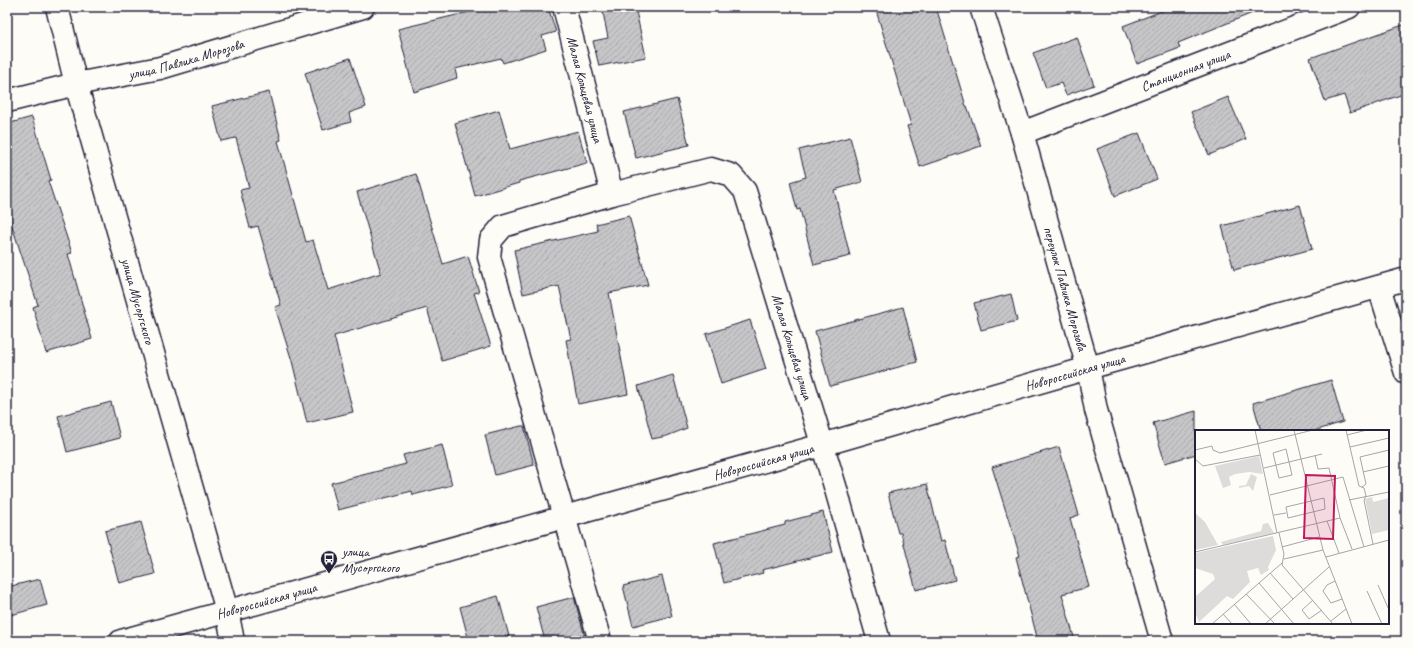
<svg xmlns="http://www.w3.org/2000/svg" width="1413" height="648" font-family="Caveat,sans-serif">
<style>
.building{fill:url(#building-hatch);stroke:#22223b}
.lines{fill:none;stroke-linecap:round;stroke-linejoin:round}
.minor-casing{stroke:#22223b;stroke-width:25}
.major-casing{stroke:#22223b;stroke-width:25}
.minor{stroke:#fdfcf7;stroke-width:22}
.major{stroke:#fdfcf7;stroke-width:22}
.labels{text-anchor:middle;dominant-baseline:central;stroke-width:4;stroke-linejoin:round;paint-order:stroke}
.street-label{font-size:14px;fill:#22223b;stroke:#fdfcf7}
.poi-label{font-size:14px;fill:#22223b;stroke:#fdfcf7;text-anchor:start}
.inset-road{fill:none;stroke:#a5a5ac;stroke-width:1}
.view{fill:#c2185b;fill-opacity:0.15;stroke:#c2185b;stroke-width:2}
.inset-edge{fill:none;stroke:#22223b;stroke-width:2}
</style>
<defs>
<pattern id="building-hatch" width="6" height="6" patternUnits="userSpaceOnUse"><rect width="6" height="6" fill="#c6c6c8"/><path d="M-1 1l2-2M0 6l6-6M5 7l2-2" fill="none" stroke="#aaaaad"/></pattern>
</defs>
<rect width="100%" height="100%" fill="#fdfcf7"/>
<filter id="ink" filterUnits="userSpaceOnUse"><feTurbulence type="fractalNoise" baseFrequency=".025" numOctaves="2"/><feDisplacementMap in="SourceGraphic" scale="8" xChannelSelector="R" yChannelSelector="G"/><feConvolveMatrix kernelMatrix="1 2 1 2 8 2 1 2 1" color-interpolation-filters="sRGB"/></filter>
<g filter="url(#ink)">
<path class="building" d="M490 7H548L556 32 542 36 546 49 503 63 501 58 455 69 457 78 414 92 398 29Z
M602 7H635L646 57 599 66 593 41 608 38Z
M875 7H936L966 106H967L981 146 920 167 907 126 911 125Z
M1172 7H1265V8L1178 43 1180 48 1137 64 1123 26Z
M1406 24V93L1350 113 1344 95 1325 101 1310 58Z
M1077 37 1094 85 1066 95 1061 83 1046 88 1033 53Z
M350 58 366 107 349 113 351 122 323 130 305 73Z
M269 92 281 140 278 141 306 242 313 240 328 290 381 273 357 192 416 174 443 264 468 256 479 292 474 293 491 346 442 361 427 308 334 336 353 412 307 423 292 361 275 307 281 305 258 226 250 228 240 190 249 188 236 138 221 141 212 106Z
M1228 97 1246 139 1209 155 1191 112Z
M677 99 689 145 636 158 624 112Z
M499 110 510 149 578 131 587 163 519 181V183L475 196 455 123Z
M32 117 51 180 48 181 72 253 68 254 92 339 46 353 33 307 38 305 7 211V124Z
M1139 133 1157 179 1115 196 1097 149Z
M850 137 862 182 834 190 850 256 814 265 800 209 797 210 790 182 806 177 799 150Z
M1300 205 1312 249 1234 270 1222 226Z
M629 216 648 285 609 293 628 394 578 404 566 340 571 339 559 286 523 294 514 250 598 231 596 224Z
M1011 294 1017 321 981 330 974 303Z
M903 307 917 362 830 386 815 331Z
M750 320 766 369 721 384 706 334Z
M673 375 687 428 667 436 652 439 638 386Z
M1331 380 1343 422 1314 431H1261L1253 403Z
M111 402 120 438 67 452 58 416Z
M1196 411V454L1165 463 1153 423Z
M521 426H524L534 465 495 475 485 435Z
M442 445 452 485 413 495 412 491 338 510 331 483 406 464 403 455Z
M1059 447 1079 515 1070 518 1089 587 1062 594 1075 641H1038L1016 557 1020 556 992 467Z
M927 484 941 541 945 540 955 580 916 590 901 533H898L888 493Z
M823 512 833 552 762 570 763 573 724 583 714 543 785 525V522Z
M141 522 155 574 119 583 105 531Z
M662 576 672 616 633 626 623 586Z
M40 579 47 605 11 615 7 600V587Z
M498 596 509 636 490 641H469L460 607Z
M574 597 585 637 569 641H545L536 607Z"/>
<g class="lines">
<g class="minor-casing">
<g id="minor">
<path id="s1" d="M57 7 76 84 227 611 233 641"/>
<path id="s2" d="M564 7 612 194"/>
<path id="s3" d="M981 7 1022 133 1088 368 1096 410 1162 641"/>
<path id="s4" d="M7 101 76 84 160 68 363 7"/>
<path id="s5" d="M1022 133 1349 7"/>
<path d="M1379 287 1406 373"/>
<path id="s6" d="M600 641 489 257 491 240 503 226 612 194 711 169 731 175 745 191 835 486 879 641"/>
</g>
</g>
<g class="major-casing">
<g id="major">
<path id="s7" d="M121 641 822 445 1088 368 1406 279"/>
</g>
</g>
<use href="#minor" class="minor"/>
<use href="#major" class="major"/>
</g>
</g>
<defs>
<g id="bus-pin" transform="scale(0.9)"><path d="M0 17L-7.5 6A9.5 9.5 0 1 1 7.5 6Z" fill="#22223b" stroke="#fdfcf7"/><path d="M-5-6H5V4H4V6H2V4H-2V6H-4V4H-5ZM-3.5-4V0h7V-4ZM-3.5 1.2v1.5H-2V1.2ZM2 1.2v1.5H3.5V1.2Z" fill="#fff"/></g>
</defs>
<g fill-rule="evenodd">
<use href="#bus-pin" x="329" y="559"/>
</g>
<g class="labels">
<g class="street-label">
<text stroke="none"><textPath href="#s4" startOffset="184">улица Павлика Морозова</textPath></text>
<text stroke="none"><textPath href="#s5" startOffset="175">Станционная улица</textPath></text>
<text stroke="none"><textPath href="#s2" startOffset="85">Малая Кольцевая улица</textPath></text>
<text stroke="none"><textPath href="#s3" startOffset="294">переулок Павлика Морозова</textPath></text>
<text stroke="none"><textPath href="#s1" startOffset="305">улица Мусоргского</textPath></text>
<text stroke="none"><textPath href="#s6" startOffset="856">Малая Кольцевая улица</textPath></text>
<text stroke="none"><textPath href="#s7" startOffset="991">Новороссийская улица</textPath></text>
<text stroke="none"><textPath href="#s7" startOffset="667">Новороссийская улица</textPath></text>
<text stroke="none"><textPath href="#s7" startOffset="151">Новороссийская улица</textPath></text>
</g>
<g class="poi-label">
<text x="342" y="551">улица<tspan x="342" dy="16">Мусоргского</tspan></text>
</g>
</g>
<g transform="translate(1195 430)">
<rect width="194" height="194" fill="#fdfcf7"/>
<path d="M64 26 68 44 54 42 40 44 34 47 36 55 28 58 20 36ZM177 67 178 72 194 68V100L177 104 170 69Z" fill="#dddcdb"/>
<path d="M56 44 62 47 58 61 54 56 44 58V56L51 55ZM73 93 79 103 28 115 26 112 66 101 68 94ZM78 106 81 120 73 137 74 140 66 145 63 138 52 141 55 152 38 169 32 166 4 192 0 182V167L20 149 18 144 0 138V123Z" fill="#dddcdb"/>
<path d="M0 83 10 92 23 115 0 120Z" fill="#dddcdb"/>
<path class="inset-road" d="M60 0 82 103M99 0 128 120 157 194M151 0 164 56 169 58 171 66 169 70 178 114M152 5 172 0M155 17 194 8M91 19 97 45 84 48 78 23ZM0 20 17 16 18 20 25 23 118 0M120 25 123 39 134 38 145 88 157 119M0 29 8 36 65 25M69 38 127 24M168 42 194 36M167 57 171 54 165 27 194 20M75 65 148 47 169 117M129 68 130 79 93 88 91 77ZM154 70 194 62M79 85 91 83M132 91 144 123M84 103 89 124 87 135 138 194M87 117 124 107M0 122 145 88M131 127 194 110M89 129 128 120M75 143 98 169M140 151 132 155 128 161 136 173 147 169M64 153 99 194M183 155 194 180M172 161 187 194M51 164 80 194M118 170 107 180 114 189 127 180M39 174 56 194M28 184 37 194M136 191 151 179M17 194 87 133M70 194 134 137"/>
<path class="view" d="M111 45 140 46 138 109 109 108Z"/>
<rect width="194" height="194" class="inset-edge"/>
</g>
<rect width="1413" height="648" fill="none" stroke="#fdfcf7" stroke-width="24"/>
<rect x="12" y="12" width="1389" height="624" fill="none" stroke="#22223b" stroke-width="1.5" filter="url(#ink)"/>
</svg>
